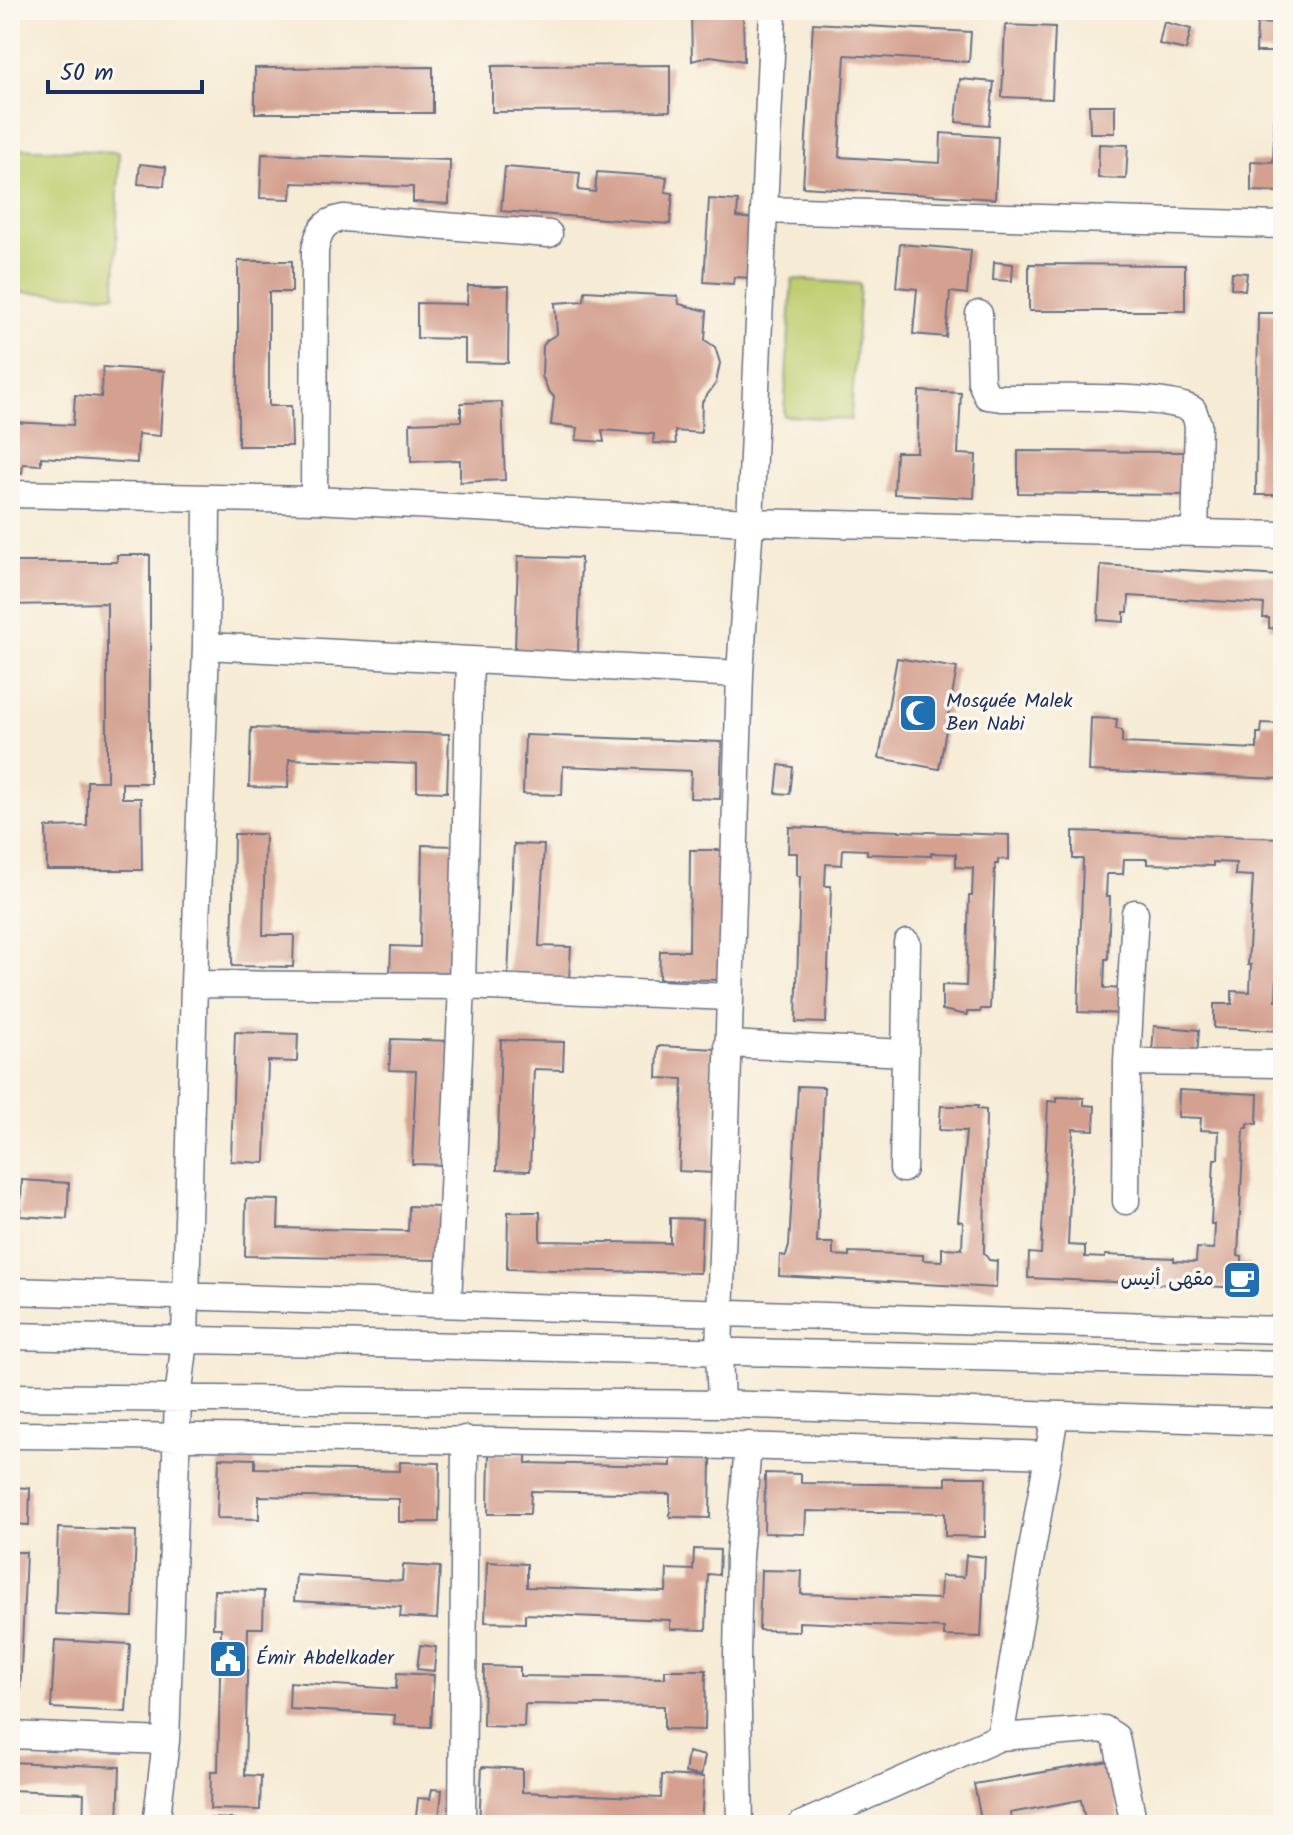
<svg xmlns="http://www.w3.org/2000/svg" width="1293" height="1835" font-family="Kalam,'Playpen Sans Arabic',sans-serif">
<style>
.green{fill:#c0cd6f;stroke:#6e7e66;stroke-width:2}
.building{fill:#d4a191}
.lines{fill:none;stroke-linecap:round;stroke-linejoin:round}
.minor-casing{stroke:#687188;stroke-width:29}
.minor{stroke:#fff;stroke-width:26}
.labels{text-anchor:middle;dominant-baseline:central;stroke-width:7;stroke-linejoin:round;paint-order:stroke}
.poi-label{font-size:20px;fill:#1b2f5e;stroke:#fbf7ec;text-anchor:start}
</style>
<rect width="100%" height="100%" fill="#fbf7ec"/>
<filter id="ink" filterUnits="userSpaceOnUse"><feTurbulence type="fractalNoise" baseFrequency=".0125" numOctaves="2"/><feDisplacementMap in="SourceGraphic" scale="16" xChannelSelector="R" yChannelSelector="G"/><feConvolveMatrix kernelMatrix="1 2 1 2 8 2 1 2 1" color-interpolation-filters="sRGB"/></filter>
<filter id="wash" filterUnits="userSpaceOnUse"><feTurbulence type="fractalNoise" baseFrequency=".006" numOctaves="4" result="noise"/><feDisplacementMap in="SourceGraphic" scale="32" xChannelSelector="R" yChannelSelector="G"/><feGaussianBlur stdDeviation="1.8" result="paint"/><feColorMatrix in="noise" values="0 0 0 0 0 0 0 0 0 0 0 0 0 0 0 0 0 1.4 0 .05"/><feComposite in="paint" operator="in"/></filter>
<g filter="url(#wash)">
<rect width="100%" height="100%" fill="#f6ebd5"/>
<path class="green" d="M10 148 119 152 115 295 10 292Z
M792 279 860 284 851 420 784 416Z"/>
<g id="blocks">
<path class="building" d="M691 10H743L744 61 711 56 692 61Z
M1164 22 1191 29 1186 50 1159 44Z
M813 23 971 32 969 62 845 55 839 157 940 163 941 133 998 137 995 199 803 187Z
M1257 23 1283 24V192L1251 191V161L1273 162 1277 52H1256Z
M1005 25 1055 27 1052 99 1002 97Z
M670 65V111L492 112V66Z
M433 67V113H255V68Z
M960 79 994 82 989 125 956 122Z
M1089 105H1115V133H1090Z
M1099 144 1128 145 1126 179 1098 178Z
M262 154 450 160 449 204 413 202V187L292 183 291 199 260 198Z
M140 164 166 167 164 186 138 184Z
M505 167 580 173 578 190 595 192 597 172 667 177 665 192 673 193 670 224 501 211Z
M709 199 738 201 737 217 756 219 752 278 734 277 733 284 704 282Z
M900 244 971 250 967 294 950 292 946 337 913 334 917 289 896 287Z
M238 261H292V292H269V406H291L292 446H238Z
M994 262 1013 264 1012 281 993 280Z
M1029 264 1185 265V311H1029Z
M1232 272 1247 273 1245 290 1231 288Z
M468 286H509L508 363 465 362V339L417 338V303L467 304Z
M585 291 678 296 679 304 707 311 705 340 715 347 720 363 716 383 702 402 701 433 675 431 676 444 653 443 654 434 602 430 604 442 576 440 578 428 551 425 554 397 548 390 542 376 543 346 547 340 557 334 555 303 584 301Z
M1258 313H1283V495H1256Z
M103 367 164 371 160 436 138 434 137 463 41 457V465L23 464 22 473 10 472V422L73 425 75 395 101 397Z
M919 391 961 393 958 454 976 455 974 498 894 494 896 452H917Z
M502 402 505 480 460 482V460L411 462 410 423 461 421V403Z
M1018 451 1188 452V495L1018 493Z
M117 555H150V783H122V798H141L142 870H47L46 827 87 826V781H107V603L10 605V562H117Z
M518 556 581 558 578 652 515 650Z
M1101 565 1283 576V629L1269 628V618H1263L1264 604 1129 596 1128 612H1124V622L1098 620Z
M897 658 957 668 939 769 879 758Z
M1091 718 1117 719 1116 729 1122 730V743L1257 749V733H1261L1262 723 1283 724V779L1089 771Z
M251 728 449 734 447 792 417 791V764L289 759 288 788 249 787Z
M525 735 722 742 720 799 690 798 691 771 563 766 562 795 523 794Z
M779 765 793 767 790 794 776 793Z
M789 827 1009 835V860L998 859V864H995L990 1009H981L980 1012H967V1015L942 1010V985L966 986 969 896H972L973 868 956 867V854L931 853V856L867 854V850L843 849 842 865 826 864 825 886H831L826 1023 796 1022 800 876H797V853H788Z
M1073 831 1283 838 1276 1001H1283V1031L1214 1028V1004H1232V991L1250 992 1251 965H1248L1253 876 1235 875 1236 863 1213 862V866L1147 864V859H1124L1123 874H1107L1106 897H1110L1108 959H1105L1104 988 1127 989 1126 1014 1078 1012 1083 859H1073Z
M234 834H265L263 935H294L293 967 232 966Z
M514 844 544 845 539 946 571 947 569 979 508 976Z
M422 845 455 846 453 975H390L391 946 420 947Z
M690 850H724L722 980 659 979 660 951H689Z
M1154 1026 1199 1030 1197 1057 1152 1053Z
M235 1032 298 1034 297 1062 268 1061 265 1163 231 1161Z
M391 1039 451 1041 445 1165 412 1164 416 1071 389 1070Z
M501 1040 564 1042 563 1070 534 1069 530 1171 497 1170Z
M658 1046 718 1049 712 1173 679 1171 683 1079 657 1078Z
M798 1086 824 1087 817 1243H833V1255L849 1256V1252L923 1255V1260L942 1261V1248L962 1249 963 1222 958 1221 966 1131 939 1130 941 1106H978L977 1109 986 1110 984 1253 989 1260 997 1261 996 1288 779 1276 780 1255 786 1256 789 1246Z
M1179 1090 1258 1094 1257 1124 1248 1123V1128H1244L1238 1256 1242 1257V1262L1250 1264 1251 1284 1246 1288 1028 1278 1029 1253 1041 1254 1048 1101 1057 1102V1097L1084 1098V1105L1095 1106 1094 1130 1073 1129 1068 1245 1085 1246V1257L1105 1258V1255L1174 1258V1261L1196 1262 1197 1248 1214 1249 1215 1224H1211L1214 1159H1218L1219 1131 1200 1130 1201 1118 1178 1117Z
M22 1180 69 1183 67 1219 20 1216Z
M246 1199 279 1200 278 1228 408 1231 409 1206 440 1207 439 1260 245 1256Z
M508 1212H540V1241L670 1243V1218L702 1219 700 1273 507 1269Z
M489 1454H526V1463L671 1466V1457L711 1458 710 1518 670 1517V1494L531 1491 530 1514H488Z
M219 1458 255 1459V1468L400 1471V1462L440 1463 439 1522H399V1499L259 1496V1519L217 1518Z
M765 1473 801 1474V1483L946 1485V1477H986L985 1537 945 1536V1513L806 1511 805 1534 764 1533Z
M10 1487 30 1488 29 1525 10 1524Z
M58 1528 136 1531 133 1617 55 1614Z
M694 1549 720 1550 719 1575 708 1574 706 1630 670 1629V1620L525 1614V1623L485 1622 487 1562 527 1564V1587L666 1592 667 1569 693 1570Z
M10 1552H26L20 1694 10 1693Z
M966 1555 985 1557 981 1637 944 1636V1628L799 1622V1631L759 1630 761 1570 802 1571 801 1594 940 1599 941 1576 964 1577Z
M403 1565 440 1567 437 1619 400 1617 401 1607 294 1601 296 1575 402 1581Z
M214 1590 264 1591 263 1628H248L245 1775 261 1776 260 1810 210 1809 211 1772H218L221 1628H213Z
M55 1640 130 1644 126 1712 51 1708Z
M420 1645 436 1647 434 1671 417 1669Z
M484 1666 520 1667V1676L665 1678V1670H706L705 1730 664 1729V1706L525 1704 524 1727 483 1726Z
M397 1673 434 1675 431 1727 394 1725 395 1715 289 1709 290 1682 396 1689Z
M688 1752 705 1756 701 1776 685 1773Z
M1109 1761 1120 1825H1086L1081 1800 1010 1813 1012 1825H982L974 1784Z
M10 1762 120 1767 118 1825H83L84 1793 10 1790Z
M482 1767 522 1769V1792L661 1798 662 1775 704 1777 701 1825 520 1820V1825H479Z
M432 1789 442 1790 439 1819 416 1817 418 1798 430 1799Z
M200 1818 236 1819V1825H199Z"/>
</g>
</g>
<g filter="url(#ink)">
<use href="#blocks" fill-opacity="0" stroke="#687188" stroke-width="2"/>
<g class="lines">
<g class="minor-casing">
<path id="minor" d="M764 210 1283 225
M979 314 981 382 987 396 1001 398C1040 399 1164 393 1193 410L1198 424 1195 533
M10 494 314 500 750 522 1283 535
M314 500 315 251C318 232 323 221 343 218L549 234
M206 646 740 674
M194 984 462 986 730 997
M728 1044 905 1053
M1127 1062 1283 1064
M903 1169 907 943
M1126 1201 1127 1062 1135 913
M10 1291 1283 1330
M448 1303 462 986 470 660
M10 1336 1283 1364
M10 1397 721 1404 1283 1422
M721 1404 719 1352 740 674 750 522 773 10
M10 1435C357 1438 703 1443 1049 1455
M10 1735 166 1741
M1000 1737 1055 1415
M156 1825 166 1741 178 1399 185 1340 194 984 206 646 207 499
M462 1825 465 1439
M740 1825 737 1657 739 1556 748 1445
M801 1825 1000 1737 1104 1729 1116 1737 1134 1825"/>
</g>
<use href="#minor" class="minor"/>
</g>
</g>
<defs>
<g id="mosque-square" transform="scale(2)"><rect x="-9" y="-9" width="18" height="18" rx="4" fill="#1f6fb2" stroke="#fbf7ec"/><path d="M3.5-4.9A6 6 0 1 0 3.5 4.9A5 5 0 1 1 3.5-4.9Z" fill="#fff"/></g>
<g id="cafe-square" transform="scale(2)"><rect x="-9" y="-9" width="18" height="18" rx="4" fill="#1f6fb2" stroke="#fbf7ec"/><path d="M-5.5-4.5H6V0H3Q3 3.5 0 3.5H-2.5Q-5.5 3.5-5.5 0ZM3-3.2v2h1.7v-2ZM-6 4.5H4V6H-6Z" fill="#fff"/></g>
<g id="civic-square" transform="scale(2)"><rect x="-9" y="-9" width="18" height="18" rx="4" fill="#1f6fb2" stroke="#fbf7ec"/><path d="M-.6-6.5H3V-4.5H.6V-3L4-1V1h2V6H-6V1h2V-1L-.6-3ZM-1.2 2.5V6h2.4V2.5Z" fill="#fff"/></g>
</defs>
<g fill-rule="evenodd">
<use href="#mosque-square" x="918" y="713"/>
<use href="#cafe-square" x="1242" y="1280"/>
<use href="#civic-square" x="228" y="1659"/>
</g>
<g class="labels">
<g class="poi-label">
<text x="946" y="702">Mosquée Malek<tspan x="946" dy="23">Ben Nabi</tspan></text>
<text x="1214" y="1280" text-anchor="end">مقهى أنيس</text>
<text x="256" y="1659">Émir Abdelkader</text>
</g>
</g>
<rect width="1293" height="1835" fill="none" stroke="#fbf7ec" stroke-width="40"/>
<path d="M48 80v12h154v-12" fill="none" stroke="#1b2f5e" stroke-width="4"/>
<text x="60" y="80" font-size="24" fill="#1b2f5e" stroke="#fbf7ec" stroke-width="6" paint-order="stroke">50 m</text>
</svg>
